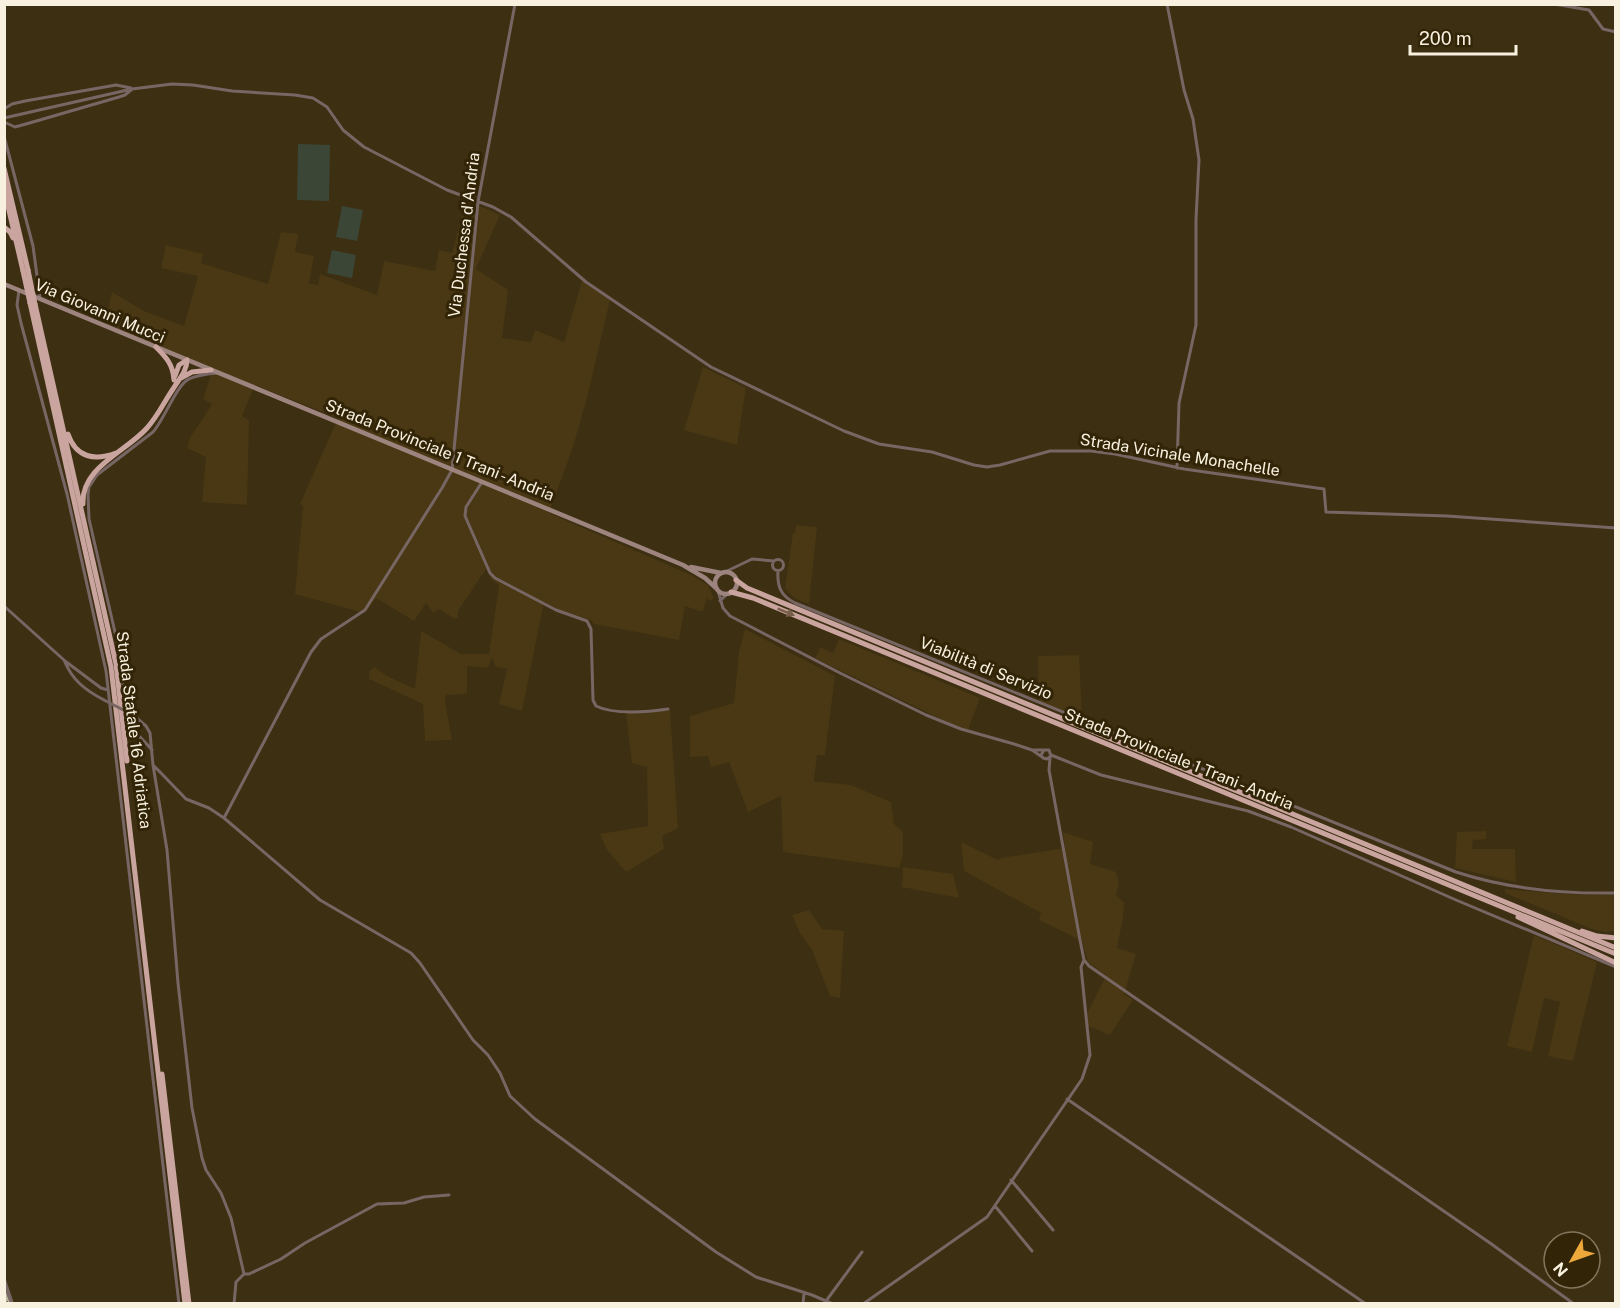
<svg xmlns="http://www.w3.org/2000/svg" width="1620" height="1308" font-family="'Public Sans',sans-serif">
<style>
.built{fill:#493813}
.green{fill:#3c4636}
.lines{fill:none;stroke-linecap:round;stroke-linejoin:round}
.minor{stroke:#776663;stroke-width:3}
.tertiary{stroke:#776663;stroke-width:4}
.secondary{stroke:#9e847f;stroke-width:4.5}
.trunk{stroke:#caa49e;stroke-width:5}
.rail-casing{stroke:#beb5a0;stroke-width:4}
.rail{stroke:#322507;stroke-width:1.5;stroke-dasharray:4.5;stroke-linecap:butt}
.minor-bridge{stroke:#776663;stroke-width:3}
.trunk-bridge{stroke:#caa49e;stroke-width:5}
.oneway{fill:#765e4b}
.labels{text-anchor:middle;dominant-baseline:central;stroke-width:6;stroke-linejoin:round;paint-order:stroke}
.street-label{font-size:16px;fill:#f9f1e0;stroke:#322507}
</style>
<rect width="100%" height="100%" fill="#3c2f12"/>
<path class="built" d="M466 200 500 215 476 269 508 290 502 338 531 342 535 330 564 342 582 281 610 300 587 398 573 447 549 513 691 575 708 585 714 598 710 601 707 598 703 611H699L685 606 679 640 594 624 591 620 559 610 544 602 522 711 499 704 507 669 496 667 492 658 488 668 467 666V694L446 695 445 702 452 740 425 741 423 704 369 679V672L374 667 387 676 415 689 421 631 461 654H489L499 585 491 579 486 569 458 611V618L455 619 439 609 433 613 426 603 414 621 376 598 364 613 295 594 303 506 300 504 338 418 255 385 242 416 249 420 247 505 202 502 206 457 187 448 190 438 212 404 203 399 213 369 105 323 112 292 144 311 184 326 198 276 161 268 166 245 203 254 201 263 268 284 281 232 298 234 295 252 314 256 309 283 318 285 320 274 377 295 384 261 435 271 439 250 452 253Z
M703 367 746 388 737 445 684 430Z
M796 525 817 527 809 604 794 598 785 588 793 533H795Z
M745 629 835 676 825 755H817L814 781 851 785 891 802 894 824 903 832V855L899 868 783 852 781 796 748 812 729 762 711 767 708 756 690 757V716L734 703 739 651Z
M839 639 980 698 968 730 945 721 815 658 820 647 833 653Z
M1079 655 1082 718 1039 701 1038 656Z
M670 710 678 828 662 836 664 849 626 872 607 850 600 834 648 826 647 767 632 763 626 713H646Z
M1486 831V839L1473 840 1472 849H1515L1516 882 1455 868 1457 832Z
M1063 832 1093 842 1090 864 1116 872 1119 883 1116 895 1124 903 1123 917 1117 948 1136 954 1124 994 1133 1000 1110 1035 1088 1026 1087 1014 1106 976 1088 962 1082 941 1039 920 1041 913 964 871 961 842 998 860 1001 858 1065 848Z
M903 867 953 874 959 898 902 887Z
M1505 889 1564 894 1615 895V931L1606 932 1592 929 1505 893Z
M809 910 822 929 844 931 840 998 830 996 812 950 800 933 792 915Z
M1534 935 1597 962 1573 1061 1548 1056 1560 1002 1544 998 1532 1052 1507 1046Z"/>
<path class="green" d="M298 144 330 145 329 201 297 200Z
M342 206 363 210 357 241 336 237Z
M332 250 356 255 352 278 327 273Z"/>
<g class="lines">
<path class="minor" d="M1167 4 1184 90 1193 119 1199 160 1196 219V325L1179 403 1177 468
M1554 4 1589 10 1603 29 1616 32
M4 109 12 104 25 101 116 85 131 88
M4 118 132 89 172 84 193 85 232 91 295 95 313 98 327 107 343 130 364 147 447 190 493 207 511 217 586 282 711 367 844 431 879 444 932 452 974 465 987 467 1000 465 1050 451H1091L1115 454 1184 469 1324 489 1326 512 1447 516 1616 528
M4 122 15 127 26 124 119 97 125 95 131 90
M4 136 33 246 40 298
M19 290 17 305 21 323 67 494 106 671 179 1304
M482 482 466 507 465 516 490 573 495 578 556 610 587 621 591 629 593 700 596 706C614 715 649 712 668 709
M772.5 565a5.5 5.5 0 1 1 11 0a5.5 5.5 0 1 1-11 0Z
M778 571C777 587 781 596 795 603L1456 872C1508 889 1562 894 1616 893
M725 572 752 559 774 561
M718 591 723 608 730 616 842 674 926 715 961 729 1014 744 1032 750 1042 757
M720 601 728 593
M4 606 64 660C72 680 85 690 104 700
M65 661 101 688 108 690
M133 715 146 726 150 733 153 765 160 772 186 799 209 808 224 818 320 900 411 953 420 963 473 1040 488 1055 500 1073 510 1096 535 1119 716 1252 756 1277 812 1295 833 1304
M152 750C144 740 133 732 128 721L117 641 89 519 88 495 89 487 97 475 153 432C164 420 177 384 189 379 197 375 208 374 218 373
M1033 750H1049L1051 756 1047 759 1043 758 1041 755 1044 750
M1051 755 1101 775 1248 811 1291 827 1456 900 1616 967
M1050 758 1049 770 1080 940 1084 960 1089 966 1490 1243 1574 1304
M153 765 167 850 178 983 192 1108 202 1158 206 1170 221 1193 231 1218 244 1274 236 1282 234 1304
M224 818 311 652 321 639 365 610 442 488 452 470 478 202 515 4
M1067 1099 1366 1304
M1011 1180 1053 1230
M995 1206 1032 1251
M244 1274H249L281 1259 305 1243 377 1204 404 1203 424 1197 449 1195
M826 1301 862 1252
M803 1304 804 1293
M863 1304 987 1217 1082 1079 1090 1055 1081 967 1084 960"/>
<path class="tertiary" d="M4 1280 12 1304"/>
<path class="secondary" d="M4 284 683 565 705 578 716 588
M691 567 721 573
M715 583a11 11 0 1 1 22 0a11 11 0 1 1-22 0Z"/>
<path class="trunk" d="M4 168 28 270
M4 189 23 271
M4 227 10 232 13 238
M30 303 111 667 185 1304
M35 304 116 664 127 761
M156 347C167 358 173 365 174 380
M175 376 179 365 187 360
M181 378 192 372 211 370
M68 434C76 458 95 461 116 453
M83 504C81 467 126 452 147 428 158 416 164 402 173 389 179 379 187 371 187 360
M736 580 747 588 1616 948
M731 592 753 598 1616 954
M1518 917 1616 963
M1582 931 1597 936 1616 938
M162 1074 189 1304"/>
<g class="rail-casing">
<path id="rail" d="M4 1293 8 1304"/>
</g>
<use href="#rail" class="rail"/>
<path class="minor-bridge" d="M104 700 133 715"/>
<path class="trunk-bridge" d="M28 270 35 304
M23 271 30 303"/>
</g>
<defs><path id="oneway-solid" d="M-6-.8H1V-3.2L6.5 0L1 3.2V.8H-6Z" transform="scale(1.5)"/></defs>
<use class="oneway" href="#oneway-solid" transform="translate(786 612) rotate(22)"/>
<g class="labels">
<g class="street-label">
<text transform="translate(464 235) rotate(-83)">Via Duchessa d'Andria</text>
<text transform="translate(100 311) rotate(23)">Via Giovanni Mucci</text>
<text transform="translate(440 450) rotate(22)">Strada Provinciale 1 Trani - Andria</text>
<text transform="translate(1180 455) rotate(9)">Strada Vicinale Monachelle</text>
<text transform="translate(986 668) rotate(22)">Viabilità di Servizio</text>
<text transform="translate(134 730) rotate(83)">Strada Statale 16 Adriatica</text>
<text transform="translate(1179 759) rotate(22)">Strada Provinciale 1 Trani - Andria</text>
</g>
</g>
<rect width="1620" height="1308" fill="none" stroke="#f9f1e0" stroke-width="12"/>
<g transform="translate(1572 1260) rotate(230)"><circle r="28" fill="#322507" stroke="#82775e" stroke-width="1.5"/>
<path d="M0-4.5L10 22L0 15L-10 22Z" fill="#eda83b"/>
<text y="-9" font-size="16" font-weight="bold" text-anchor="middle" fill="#f9f1e0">N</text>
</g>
<path d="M1410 45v9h106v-9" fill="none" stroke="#f9f1e0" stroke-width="3"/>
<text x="1419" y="45" font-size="18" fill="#f9f1e0" stroke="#322507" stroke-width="4.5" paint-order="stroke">200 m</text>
</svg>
